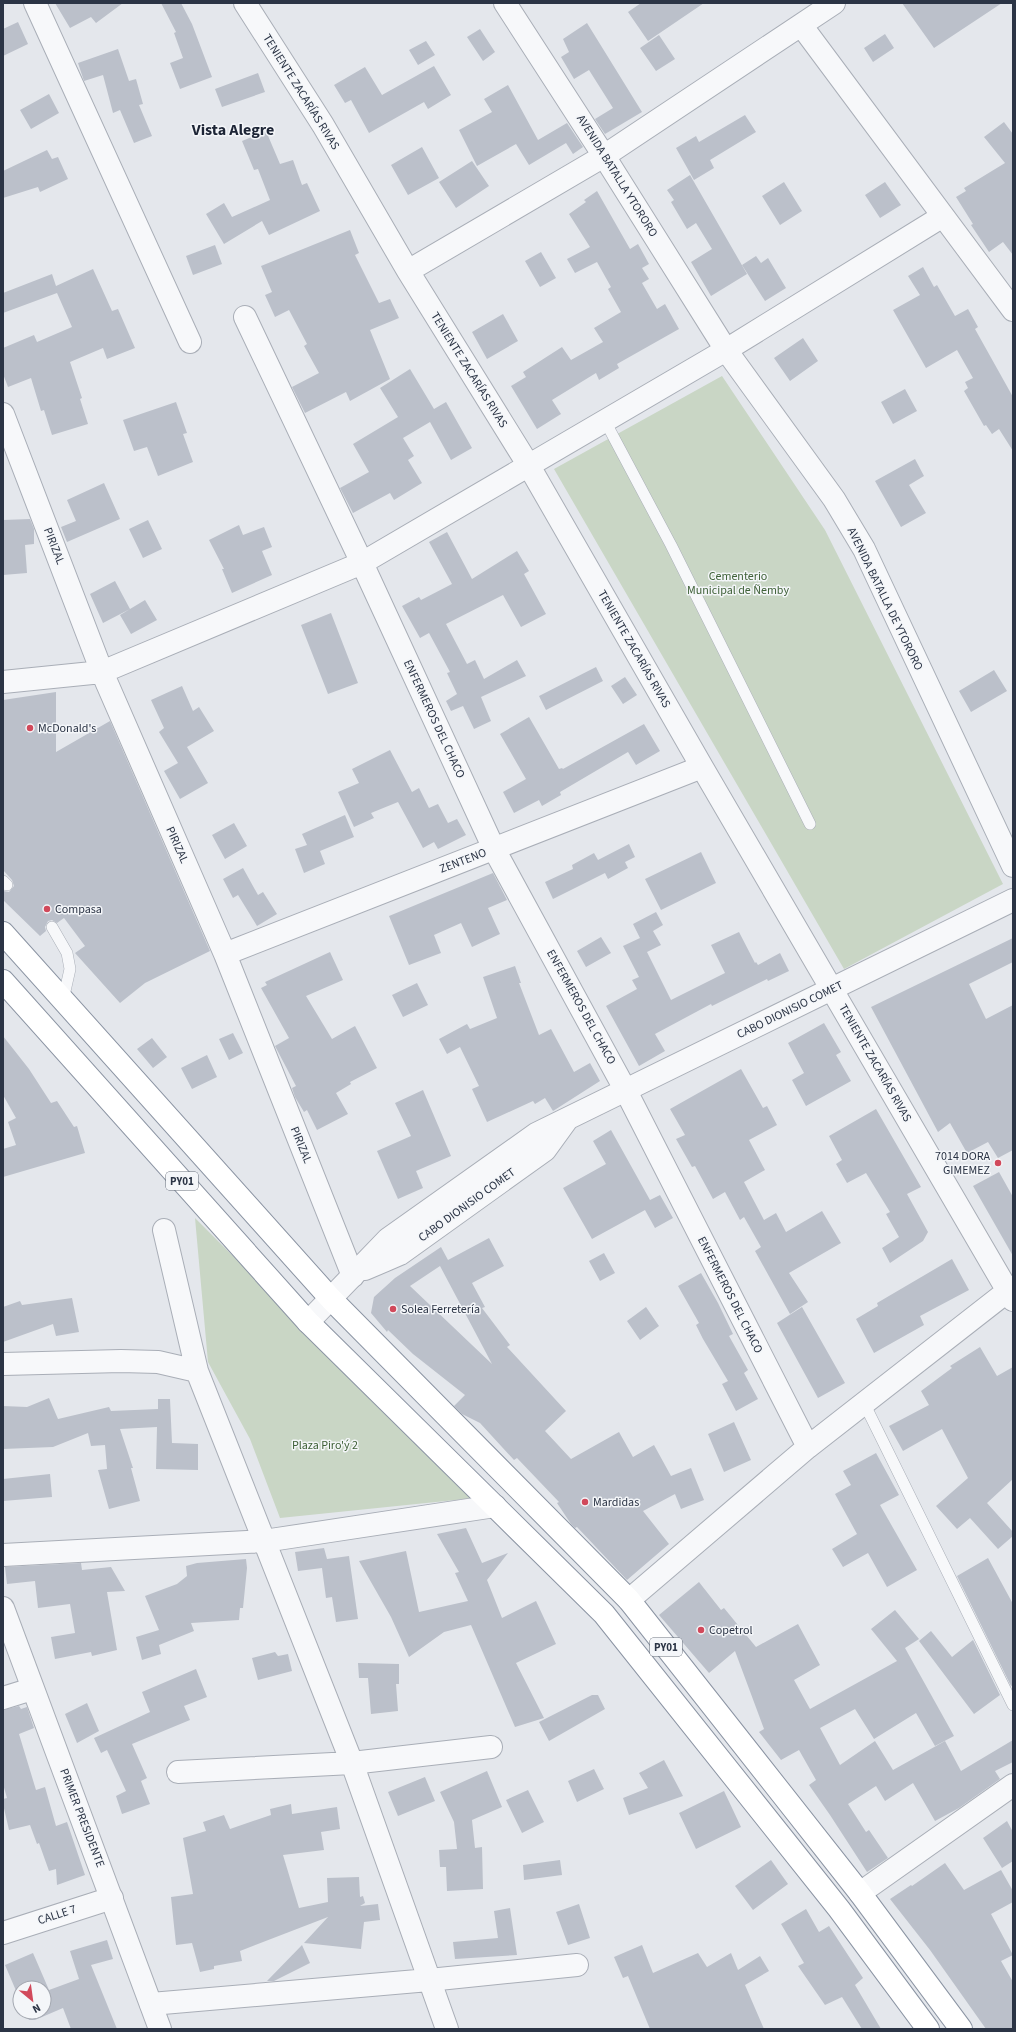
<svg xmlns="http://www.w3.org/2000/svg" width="1016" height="2032" font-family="'Source Sans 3',sans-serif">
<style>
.green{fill:#c9d6c5}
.building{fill:#bbc0ca;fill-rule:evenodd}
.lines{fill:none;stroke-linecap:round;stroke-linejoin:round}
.service-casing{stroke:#a9aeb7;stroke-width:12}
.minor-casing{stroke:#a9aeb7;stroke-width:24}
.tertiary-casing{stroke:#a9aeb7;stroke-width:24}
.trunk-casing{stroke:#8b94a3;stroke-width:24}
.service{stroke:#f7f8fa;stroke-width:11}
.minor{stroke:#f7f8fa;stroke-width:22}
.tertiary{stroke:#f7f8fa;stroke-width:22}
.trunk{stroke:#fff;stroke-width:22}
.poi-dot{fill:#d1495b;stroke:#f4f6f9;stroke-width:1.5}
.labels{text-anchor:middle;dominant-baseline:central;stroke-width:3;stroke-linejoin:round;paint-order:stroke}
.shield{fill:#f4f6f9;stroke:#676e7b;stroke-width:1}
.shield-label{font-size:11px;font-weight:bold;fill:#2b3445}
.street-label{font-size:12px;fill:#2b3445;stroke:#f4f6f9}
.park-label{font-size:12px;fill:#3f6138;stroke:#f4f6f9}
.poi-label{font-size:12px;fill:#2b3445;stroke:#f4f6f9;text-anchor:start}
.district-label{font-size:16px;font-weight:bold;fill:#1d2536;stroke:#f4f6f9}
</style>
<rect width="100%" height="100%" fill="#e4e7ec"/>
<path class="green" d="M722 376 825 530 1003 884 844 969 554 469Z
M195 1218 475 1498 280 1518 250 1439 208 1362Z"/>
<path class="building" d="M55 3H123L96 23 91 17 70 28Z
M161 3H181L192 24 212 77 180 89 170 63 183 58 174 33 176 32Z
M641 3H704L648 41 628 12Z
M902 3H1002L934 48Z
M18 22 28 44 3 56V29Z
M587 23 642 112 605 134 595 119 613 108 589 70 574 79 561 57 569 52 563 39Z
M480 29 495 52 483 61 467 37Z
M885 34 894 48 873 62 864 48Z
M659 35 675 59 656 71 640 48Z
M426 41 435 55 418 65 409 50Z
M118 49 129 81 136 79 143 104 139 105 152 136 134 143 120 110 113 113 103 75 84 81 78 63Z
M434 66 451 95 428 109 424 102 369 133 351 100 345 103 334 85 365 67 382 95Z
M258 73 265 92 222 107 215 89Z
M508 85 538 140 567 123 583 147 573 154 566 143 529 165 516 144 477 166 459 130 492 112 484 99Z
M49 94 59 113 31 129 20 110Z
M745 115 756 132 710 160 714 168 694 180 676 148 696 136 699 142Z
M1004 122 1013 134V255L1003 242 989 252 971 225 973 224 956 197 966 191 964 188 1005 163 984 137Z
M266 131 280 164 293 160 302 185 307 183 320 211 269 235 262 221 224 244 206 214 224 203 232 217 270 200 258 169 254 170 242 141Z
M422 147 439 178 408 195 391 165Z
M47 150 52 159 58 157 68 179 40 192 38 187 3 198V171Z
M472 161 489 186 456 208 439 182Z
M690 175 747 274 711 296 691 262 712 249 696 223 687 229 671 202 674 200 667 190Z
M784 182 802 211 780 225 762 196Z
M885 182 901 205 880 218 865 195Z
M597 191 630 249 638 244 649 264 642 268 649 279 642 283 657 309 665 304 679 329 617 364 619 368 599 380 596 373 552 400 561 414 537 429 511 386 526 377 523 372 562 347 571 360 603 342 594 328 621 312 608 289 611 287 597 262 575 273 567 259 590 247 569 214 586 202 584 200Z
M350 230 359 253 355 255 379 303 390 299 399 318 370 330 390 379 350 401 346 392 305 413 292 387 319 373 304 346 307 344 289 310 275 317 265 295 272 292 261 266Z
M215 245 222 264 193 275 186 256Z
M541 252 556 278 540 287 525 261Z
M756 256 761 263 768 258 786 288 765 301 742 265Z
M923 267 934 287 937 285 955 316 968 309 978 327 975 329 1013 397V451L999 429 992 434 986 425 984 426 964 391 968 388 965 382 973 378 957 350 926 368 893 310 920 295 908 276Z
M93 269 112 311 118 309 135 348 107 359 103 348 70 362 82 398 80 399 88 424 52 435 44 410 41 411 31 378 8 387 3 374V348L34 335 37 342 72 327 57 293 3 313V293L52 274 56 286Z
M503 314 518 341 487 359 472 332Z
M803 338 818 361 790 381 774 358Z
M410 369 434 409 446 402 472 448 451 460 430 422 403 438 414 456 408 460 422 483 394 500 390 493 353 513 340 488 369 472 353 444 398 417 380 388Z
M905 389 917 411 893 424 881 402Z
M176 402 187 433 183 434 193 462 158 476 147 447 134 451 123 420Z
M915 459 924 476 909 485 926 513 901 527 875 481Z
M104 483 120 519 67 542 61 527 76 521 67 500Z
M30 519 34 529V544L25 545 27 573 3 575V520Z
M148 520 162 549 143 558 129 529Z
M239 525 243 535 264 527 272 547 262 551 272 575 232 593 222 569H224L209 540Z
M447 532 472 579 517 551 529 571 524 574 546 614 521 627 503 595 446 624 467 664 475 660 484 679 517 660 526 676 481 697 491 721 474 729 463 706 451 711 446 701 457 694 447 673 450 672 429 633 420 638 402 606 419 597 421 600 452 584 429 542Z
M115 581 130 609 103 623 90 594Z
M145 600 157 620 131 634 120 615Z
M331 613 358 683 328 694 301 625Z
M596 667 603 681 546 710 539 696Z
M994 670 1007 691 971 712 959 691Z
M625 677 637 695 623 704 611 686Z
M182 686 193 711 199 707 214 731 187 747 208 783 180 799 164 771 178 763 159 732 164 728 151 700Z
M56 692V752L110 721 210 951 145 983 120 1003 75 953 85 946 64 918 57 923 52 920 48 921 45 927 46 931 40 936 3 900V891L9 892 14 886 12 880 3 870V700Z
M529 717 559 769 562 768 563 769 644 724 660 751 636 765 628 752 560 792 561 795 542 806 539 800 514 813 503 792 526 779 500 734Z
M390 750 412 792 419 788 429 808 438 804 448 823 457 819 466 835 438 849 434 842 423 848 398 802 371 813 374 818 354 827 338 792 359 783 352 769Z
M345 815 354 837 320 851 325 864 304 873 295 849 307 845 302 834Z
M234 823 247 846 225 859 212 835Z
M629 844 635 857 625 862 628 868 608 879 605 873 553 899 545 882 573 869 572 865 594 853 598 860Z
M701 852 716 883 661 910 645 879Z
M243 868 258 895 263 892 277 914 257 926 238 895 233 898 223 879Z
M493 873 507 900 488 908 500 934 472 947 461 923 434 935 441 953 409 965 389 916Z
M656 912 663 925 653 931 661 945 647 952 671 1000 725 973 711 945 739 932 755 963 756 962 758 965 780 953 789 971 768 981 767 979 712 1006 711 1004 655 1034 665 1051 639 1066 606 1006 637 989 632 980 639 977 623 946 640 938 633 924Z
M601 937 611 953 586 967 577 951Z
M1013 938V962L969 984 986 1019 1013 1005V1150L998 1158 988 1142 967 1153 950 1123 938 1132 871 1007Z
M330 952 343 980 306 996 332 1039 355 1026 377 1068 350 1082 351 1084 336 1093 348 1114 317 1130 307 1110 304 1112 295 1097 292 1088 296 1086 275 1046 289 1038 261 988 267 985 265 982Z
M515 966 521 983H519L539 1035 551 1029 574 1072 590 1063 600 1081 553 1111 545 1098 535 1104 533 1101 487 1122 472 1089 479 1086 460 1047 447 1054 439 1039 467 1024 470 1029 497 1018 483 977Z
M417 983 428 1005 403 1017 392 995Z
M824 1023 841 1052 836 1055 851 1081 806 1106 792 1080 804 1073 788 1043Z
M233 1033 243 1053 229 1060 219 1039Z
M3 1036 29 1069 51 1103 57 1101 74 1127 77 1126 85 1153 3 1177V1149L16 1145 8 1122 16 1118 3 1095Z
M152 1038 167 1057 153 1068 137 1049Z
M207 1055 217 1077 192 1089 181 1068Z
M741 1069 763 1108 767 1106 777 1125 749 1140 765 1170 744 1182 764 1220 776 1213 786 1232 822 1211 841 1243 789 1273 808 1302 790 1314 755 1251 761 1247 744 1217 740 1220 725 1192 713 1199 695 1166 692 1167 676 1139 685 1135 670 1109Z
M423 1090 451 1156 416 1171 423 1188 398 1199 377 1151 411 1136 395 1103Z
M876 1109 921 1187 907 1194 928 1232 923 1241 890 1263 882 1248 899 1237 886 1214 890 1212 866 1173 847 1183 836 1164 842 1160 829 1136Z
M611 1130 650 1200 660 1195 673 1218 655 1228 645 1210 592 1239 563 1188 606 1164 593 1141Z
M999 1172 1013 1197V1256L973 1186Z
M489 1238 504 1266 472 1283 485 1307 482 1308 510 1345 507 1347 566 1411 545 1431 571 1459 619 1432 633 1457 654 1445 671 1476 691 1468 704 1500 681 1509 675 1494 643 1511 669 1544 627 1580 577 1527 575 1528 571 1524 557 1503 559 1502 517 1458 514 1460 480 1423 462 1414 454 1406 465 1395 413 1354 388 1330 387 1332 371 1313 374 1297 395 1278 441 1247 448 1260ZM440 1266 492 1364 410 1286Z
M604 1253 615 1273 600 1281 589 1261Z
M952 1259 969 1290 920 1316 924 1325 874 1353 856 1319 878 1306 877 1303Z
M701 1273 718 1303 733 1334 729 1336 748 1370 744 1373 758 1399 736 1411 722 1384 728 1381 703 1339 696 1325 699 1323 678 1286Z
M72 1298 79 1332 56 1336 53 1324 3 1342V1307L20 1301 22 1305Z
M646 1307 659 1326 640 1340 627 1321Z
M802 1307 845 1383 818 1398 777 1323Z
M980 1347 997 1376 1013 1367V1479L987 1503 1013 1532V1536L998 1549 970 1518 957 1529 936 1506 968 1478 942 1429 903 1451 889 1426 929 1405 921 1391 952 1368 950 1366Z
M49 1398 58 1419 109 1407 111 1411 158 1409V1399H170L172 1443 198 1444V1470L156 1469 157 1427 120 1429 133 1468H131L140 1501 109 1509 98 1470 107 1469 105 1445 91 1446 88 1433 53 1447 3 1449V1406L27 1407Z
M734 1422 751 1460 724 1472 708 1434Z
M876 1453 899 1495 880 1505 917 1570 887 1587 868 1553 843 1567 832 1549 857 1534 835 1494 851 1485 843 1471Z
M50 1474 52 1497 3 1501V1479Z
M466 1528 482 1563 508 1553 487 1580 502 1618 536 1601 556 1644 516 1663 544 1718 515 1727 471 1625 444 1632 409 1657 391 1617 359 1561 406 1551 419 1612 468 1601 455 1573 459 1572 437 1534Z
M324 1548 327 1559 349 1556 358 1619 336 1622 332 1597 326 1598 322 1568 298 1571 295 1552Z
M988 1558 1013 1604V1685L1011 1686 957 1576Z
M246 1559 247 1568 243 1608H240L239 1620 191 1623 194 1631 159 1645 161 1654 142 1660 136 1637 159 1630 145 1596 177 1584 187 1576 186 1566 197 1563Z
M81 1563 82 1570 111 1567 125 1591 107 1592 117 1650 92 1656 91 1652 55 1659 51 1637 75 1633 70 1604 38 1608 35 1581 7 1584 5 1567Z
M699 1582 721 1610 724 1608 756 1647 798 1624 820 1665 794 1680 810 1709 897 1661 871 1629 895 1610 919 1639 905 1648 954 1736 935 1746 916 1713 874 1739 855 1709 820 1728 840 1765 875 1741 893 1770 945 1741 961 1771 1013 1740V1762L995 1771 1000 1779 959 1808 935 1821 913 1783 885 1801 876 1786 848 1804 866 1832 869 1830 888 1858 867 1872 830 1815 809 1785 816 1780 799 1750 781 1760 759 1732 764 1729 735 1651 709 1673 659 1615Z
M931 1631 952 1657 973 1640 1000 1695 974 1714 919 1641Z
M275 1652 278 1656 288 1654 292 1671 258 1680 252 1658Z
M358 1663 399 1664V1684H396L398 1711 371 1714 368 1678H359Z
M196 1669 207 1697 184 1706 190 1720 132 1744 147 1778 141 1781 150 1804 122 1814 116 1796 126 1791 107 1750 101 1753 94 1738 150 1712 142 1692Z
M592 1695H598L605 1709 549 1741 539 1722Z
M87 1703 99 1731 77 1743 65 1714Z
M19 1706 21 1709 27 1707 34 1728 19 1734 36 1790 45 1787 56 1826 67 1822 85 1875 57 1885 56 1869 49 1871 39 1843 37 1844 30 1825 9 1830 3 1804V1799L7 1798 3 1784V1710Z
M664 1760 683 1796 629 1815 623 1798 648 1788 639 1773Z
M594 1769 604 1789 577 1802 568 1781Z
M487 1771 502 1807 472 1820 475 1848 482 1847 483 1889 447 1891 446 1867H440L439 1850 457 1849 454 1822 440 1792Z
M425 1777 435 1801 398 1816 388 1792Z
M528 1790 544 1822 522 1833 506 1800Z
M724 1791 741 1827 696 1849 679 1813Z
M291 1804 292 1814 337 1807 340 1829 321 1832 324 1850 283 1855 299 1908 328 1902 327 1878 359 1877 360 1897 363 1896 365 1903 360 1906 378 1904 380 1920 364 1922 361 1949 304 1943 328 1917 240 1951 242 1961 214 1966V1969L200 1972 192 1943 176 1945 171 1897 193 1894 183 1838 206 1831 203 1822 224 1815 230 1829 271 1815 270 1809Z
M1007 1821 1013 1832V1861L1002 1868 983 1838Z
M560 1860 562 1875 524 1880 523 1865Z
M771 1860 788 1884 753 1910 735 1886Z
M945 1863 964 1890 1001 1870 1013 1891V1902L991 1914 1013 1955 1001 1961 1013 1982V2029H986L930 1950 890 1899 911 1885 912 1886Z
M579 1904 590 1938 568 1945 556 1912Z
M510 1908 517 1955 455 1959 453 1942 498 1938 494 1911Z
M806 1909 819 1932 829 1926 863 1978 855 1985 881 2029H862L842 1997 825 2005 798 1966 804 1963 781 1924Z
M107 1940 113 1959 91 1965 117 2029H71L63 2008 35 2020H29L25 2012H44V1988H20V2000L5 1965 33 1953 49 1990 79 1979 70 1951Z
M302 1945 310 1963 274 1981H267Z
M642 1945 653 1973 698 1953 707 1967 731 1953 738 1970 760 1956 769 1971 745 1985 764 2029H650L628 1976 623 1978 614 1957Z"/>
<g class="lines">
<g class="service-casing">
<path id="service" d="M605 421 671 545 810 824
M3 881 7 885
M52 927 67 953 70 969 63 1000
M864 1403 1013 1705"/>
</g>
<g class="minor-casing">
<path id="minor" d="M35 3 190 342
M245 3 323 125 408 271 529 466 702 767 1013 1300
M801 25 1013 310
M408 271 604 156 834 3
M245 317 362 563 494 849 626 1091 808 1447
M3 414 102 672 225 954 353 1276
M3 682 102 672 362 563 726 350 943 216
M225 954 702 767
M164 1230 197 1371 352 1763 447 2029
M3 1364 121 1361 158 1362 197 1371
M3 1555 264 1541 495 1506
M629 1600 808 1447 1013 1287
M3 1698 32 1689
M178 1772 352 1763 491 1747
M860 1893 1013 1785
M3 1933 112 1898
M151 2004 429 1980 577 1965"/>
</g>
<g class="tertiary-casing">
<path id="tertiary" d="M505 3 604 156 726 350 834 499 864 549 1013 866
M365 1269 400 1254 545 1150 566 1121
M308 1322 388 1239 536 1134 1013 900
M3 1608 160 2029"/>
</g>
<g class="trunk-casing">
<path id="trunk" d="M3 933 331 1299 629 1600 860 1893 961 2029
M3 981 308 1322 604 1614 839 1909 928 2029"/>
</g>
<use href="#service" class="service"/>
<use href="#minor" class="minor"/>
<use href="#tertiary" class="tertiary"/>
<use href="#trunk" class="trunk"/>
</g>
<g class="poi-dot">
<circle cx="30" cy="728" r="4"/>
<circle cx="47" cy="909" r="4"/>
<circle cx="998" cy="1163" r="4"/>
<circle cx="393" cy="1309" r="4"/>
<circle cx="585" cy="1502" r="4"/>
<circle cx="701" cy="1630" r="4"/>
</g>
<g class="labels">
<g class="shield">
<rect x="166" y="1172" width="32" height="18" rx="3"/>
<rect x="650" y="1638" width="32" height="18" rx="3"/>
</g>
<g class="shield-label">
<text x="182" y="1181">PY01</text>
<text x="666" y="1647">PY01</text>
</g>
<g class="street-label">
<text transform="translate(301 92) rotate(58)">TENIENTE ZACARÍAS RIVAS</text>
<text transform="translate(617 176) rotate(58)">AVENIDA BATALLA YTORORO</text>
<text transform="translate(469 370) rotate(58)">TENIENTE ZACARÍAS RIVAS</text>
<text transform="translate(54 546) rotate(69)">PIRIZAL</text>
<text transform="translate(885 599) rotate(64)">AVENIDA BATALLA DE YTORORO</text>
<text transform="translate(634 649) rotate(60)">TENIENTE ZACARÍAS RIVAS</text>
<text transform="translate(434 719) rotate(65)">ENFERMEROS DEL CHACO</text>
<text transform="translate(177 845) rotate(66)">PIRIZAL</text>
<text transform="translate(463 861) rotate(-21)">ZENTENO</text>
<text transform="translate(581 1007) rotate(61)">ENFERMEROS DEL CHACO</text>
<text transform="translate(790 1010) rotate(-26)">CABO DIONISIO COMET</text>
<text transform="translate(875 1063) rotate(60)">TENIENTE ZACARÍAS RIVAS</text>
<text transform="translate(301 1145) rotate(68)">PIRIZAL</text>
<text transform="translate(467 1205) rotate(-36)">CABO DIONISIO COMET</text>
<text transform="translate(730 1295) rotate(63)">ENFERMEROS DEL CHACO</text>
<text transform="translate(82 1818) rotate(69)">PRIMER PRESIDENTE</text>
<text transform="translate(57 1915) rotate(-18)">CALLE 7</text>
</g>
<g class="park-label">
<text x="738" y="576">Cementerio<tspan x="738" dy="14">Municipal de Ñemby</tspan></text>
<text x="325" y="1445">Plaza Piro'ý 2</text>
</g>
<g class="poi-label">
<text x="38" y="728">McDonald's</text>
<text x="55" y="909">Compasa</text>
<text x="990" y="1156" text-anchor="end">7014 DORA<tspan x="990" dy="14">GIMEMEZ</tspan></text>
<text x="401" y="1309">Solea Ferretería</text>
<text x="593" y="1502">Mardidas</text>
<text x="709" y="1630">Copetrol</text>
</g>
<g class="district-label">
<text x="233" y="130">Vista Alegre</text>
</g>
</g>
<rect width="1016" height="2032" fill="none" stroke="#2b3445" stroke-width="8"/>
<g transform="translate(32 2000) rotate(151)"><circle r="19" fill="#f4f6f9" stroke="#a4a8b1"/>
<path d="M0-3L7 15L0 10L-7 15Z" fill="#d1495b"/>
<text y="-6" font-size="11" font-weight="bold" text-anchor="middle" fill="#2b3445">N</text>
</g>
</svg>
